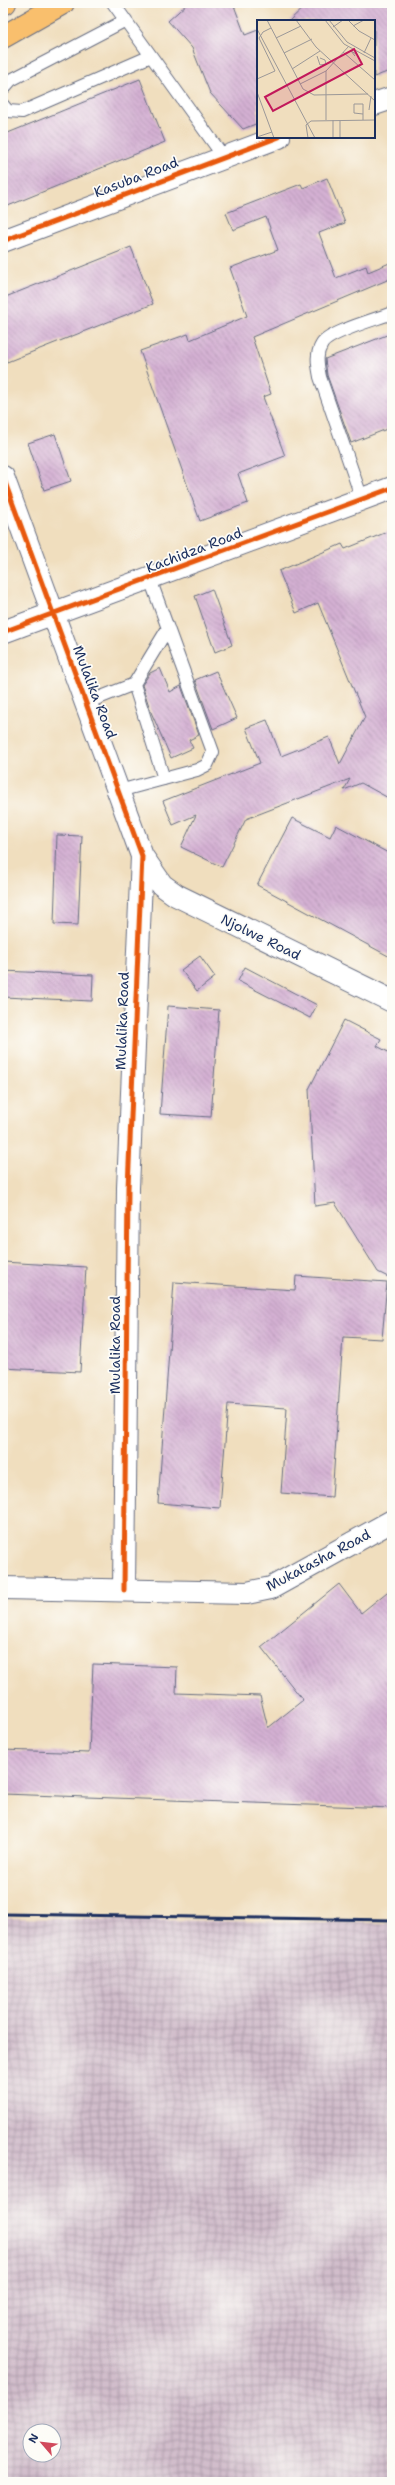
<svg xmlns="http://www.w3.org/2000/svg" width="395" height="2485" font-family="'Shantell Sans',sans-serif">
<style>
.industrial{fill:url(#industrial-grid);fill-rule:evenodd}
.building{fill:url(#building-back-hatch)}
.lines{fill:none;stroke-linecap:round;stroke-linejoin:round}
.lane-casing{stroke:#666c80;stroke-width:14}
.street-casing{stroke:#666c80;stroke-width:24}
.primary-casing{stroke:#666c80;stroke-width:24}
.lane{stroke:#fff;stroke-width:12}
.street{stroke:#fff;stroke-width:22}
.primary{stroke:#f9bf6d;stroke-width:22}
.rail{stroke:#1b2f5e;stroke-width:3}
.cycleway-casing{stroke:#fdfcf7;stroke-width:8}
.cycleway{stroke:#e8590c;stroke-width:5}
.labels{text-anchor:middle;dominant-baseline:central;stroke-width:3.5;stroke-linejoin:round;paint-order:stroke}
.street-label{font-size:14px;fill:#1b2f5e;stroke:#fdfcf7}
.inset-road{fill:none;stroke:#9b9898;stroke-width:1}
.view{fill:#c2185b;fill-opacity:0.15;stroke:#c2185b;stroke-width:2}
.inset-edge{fill:none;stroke:#1b2f5e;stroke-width:2}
</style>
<defs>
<pattern id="industrial-grid" width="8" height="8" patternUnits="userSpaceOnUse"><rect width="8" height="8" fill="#d1bdcb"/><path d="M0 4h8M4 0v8" fill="none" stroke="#a99aa8"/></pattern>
<pattern id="building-back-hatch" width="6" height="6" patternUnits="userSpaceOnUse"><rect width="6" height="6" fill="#d4b0d3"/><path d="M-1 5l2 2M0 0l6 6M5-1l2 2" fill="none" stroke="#ab90ae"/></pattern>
</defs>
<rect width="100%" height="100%" fill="#fdfcf7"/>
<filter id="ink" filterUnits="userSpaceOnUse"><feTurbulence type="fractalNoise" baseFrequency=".025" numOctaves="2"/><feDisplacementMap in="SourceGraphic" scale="8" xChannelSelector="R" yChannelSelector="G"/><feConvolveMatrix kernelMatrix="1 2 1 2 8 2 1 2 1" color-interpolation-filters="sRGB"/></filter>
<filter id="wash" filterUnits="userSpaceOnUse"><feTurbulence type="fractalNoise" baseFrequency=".012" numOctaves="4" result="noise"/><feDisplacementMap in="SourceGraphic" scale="16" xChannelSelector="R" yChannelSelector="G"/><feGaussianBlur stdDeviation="0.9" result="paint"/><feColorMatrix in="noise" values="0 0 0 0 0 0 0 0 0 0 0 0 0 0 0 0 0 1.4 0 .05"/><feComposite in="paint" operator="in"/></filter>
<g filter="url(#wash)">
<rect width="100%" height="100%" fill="#f0debe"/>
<path class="industrial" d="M3 1918 392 1923V2482H3ZM30 2431H54V2455H30Z"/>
<g id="blocks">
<path class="building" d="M188 3H233L245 35 258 30V123L243 129 210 93 192 48 168 21Z
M308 3H392V70L374 77V21H289Z
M140 79 165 142 3 208V135Z
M327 178 345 223 319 233 336 278 366 266 368 272 392 262V278L252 337 271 394 263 397 285 456 238 474 248 503 200 521 140 351 188 334 190 340 247 316 230 268 278 250 266 217 233 230 226 213 301 184 303 188Z
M131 247 153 304 7 362 3 351V298Z
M392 333V427L351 443 327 375 325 359Z
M55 434 71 481 44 490 28 443Z
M392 530V800L361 783 344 790 350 779 246 819 222 867 181 847 196 815 173 825 163 801 260 763 246 728 267 720 281 756 329 737 340 764 365 717 318 603 296 613 279 571 342 544 345 549Z
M212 589 232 645 215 652 195 596Z
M160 668 170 692 181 686 199 735 189 740 193 748 171 758 151 712 142 685 150 673Z
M216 671 237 718 213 729 195 680Z
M292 818 330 837 336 825 392 855V958L257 885Z
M57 835 82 836 78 925 54 924Z
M200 956 215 977 197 991 181 970Z
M245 967 317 1005 310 1018 238 981Z
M3 971 93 975 92 1001 3 997Z
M168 1006 219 1010 211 1117 160 1114Z
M344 1020 381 1039 377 1046 392 1054V1279L378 1272 335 1203 315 1206 309 1089Z
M3 1262 86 1267 80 1372 3 1368Z
M296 1276 387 1282 382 1339 343 1337 332 1497 281 1493 287 1408 228 1404 220 1508 158 1503 174 1282 295 1290Z
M339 1584 361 1613 392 1588V1808L3 1794V1750L89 1753 93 1664 177 1667 176 1693 260 1696 268 1728 303 1700 261 1647Z"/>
</g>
</g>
<g filter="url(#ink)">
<use href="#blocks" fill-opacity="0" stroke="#666c80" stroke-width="1"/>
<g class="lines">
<g class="lane-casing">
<path id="lane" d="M113 3 223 156
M3 89 11 80 126 20
M3 105 8 111 22 112 151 56
M362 499 320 377C318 365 315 355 322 344 329 332 377 319 392 313
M134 684 164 779
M86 703 134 684 168 628
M119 791 197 770 207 765 213 752 150 579"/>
</g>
<g class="street-casing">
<path id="street" d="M374 104 392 98
M3 241 279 137
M3 477 142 856 128 1188 124 1590
M3 632 392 488
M142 856 162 885 176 895 392 1001
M3 1588 247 1593 271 1588 392 1521"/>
</g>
<g class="primary-casing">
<path id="primary" d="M3 4 5 3
M3 37 63 3"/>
</g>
<use href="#lane" class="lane"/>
<use href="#street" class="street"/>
<use href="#primary" class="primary"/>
<path class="rail" d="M3 1914 392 1920"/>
<g class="cycleway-casing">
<path id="cycleway" d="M3 241 279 137
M3 477 142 856 128 1188 124 1590
M3 632 392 488"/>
</g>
<use href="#cycleway" class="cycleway"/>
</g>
</g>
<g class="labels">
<g class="street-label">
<text transform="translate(136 177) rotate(-21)">Kasuba Road</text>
<text transform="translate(194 550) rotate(-21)">Kachidza Road</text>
<text transform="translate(95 692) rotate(69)">Mulalika Road</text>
<text transform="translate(261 937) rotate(26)">Njolwe Road</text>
<text transform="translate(122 1021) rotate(-88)">Mulalika Road</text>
<text transform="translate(115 1345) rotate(-90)">Mulalika Road</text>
<text transform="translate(318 1560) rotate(-28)">Mukatasha Road</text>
</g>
</g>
<g transform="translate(257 20)">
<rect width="118" height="118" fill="#f0debe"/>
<path class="inset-road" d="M10 0 46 69 57 75 111 74M39 0 59 27 118 81M68 0 87 24 118 41M72 0 90 22 118 38M91 0 102 11 118 20M96 6 107 0M76 7 86 0M0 9 58 118M19 18 44 6M86 32 118 60M27 33 55 19M107 33 114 18M60 36 63 45 69 44 68 40 63 38M98 36 94 31 99 34M35 49 63 31M69 51V100M0 59 18 51 2 18 6 12 14 8M43 64 69 51 92 26M0 72 17 118M112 90 114 76M106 100V84H97V93L106 94M0 117 15 112M51 118 49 105 54 101 118 100M76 118V100M83 118V100"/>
<path class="view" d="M97 29 105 44 16 91 8 77Z"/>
<rect width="118" height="118" class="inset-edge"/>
</g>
<rect width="395" height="2485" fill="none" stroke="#fdfcf7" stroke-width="16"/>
<g transform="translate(42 2443) rotate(298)"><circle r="19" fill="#fdfcf7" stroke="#a3aaba"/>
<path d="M0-3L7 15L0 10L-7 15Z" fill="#d1495b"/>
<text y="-6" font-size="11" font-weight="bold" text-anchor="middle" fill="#1b2f5e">N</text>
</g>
</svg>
